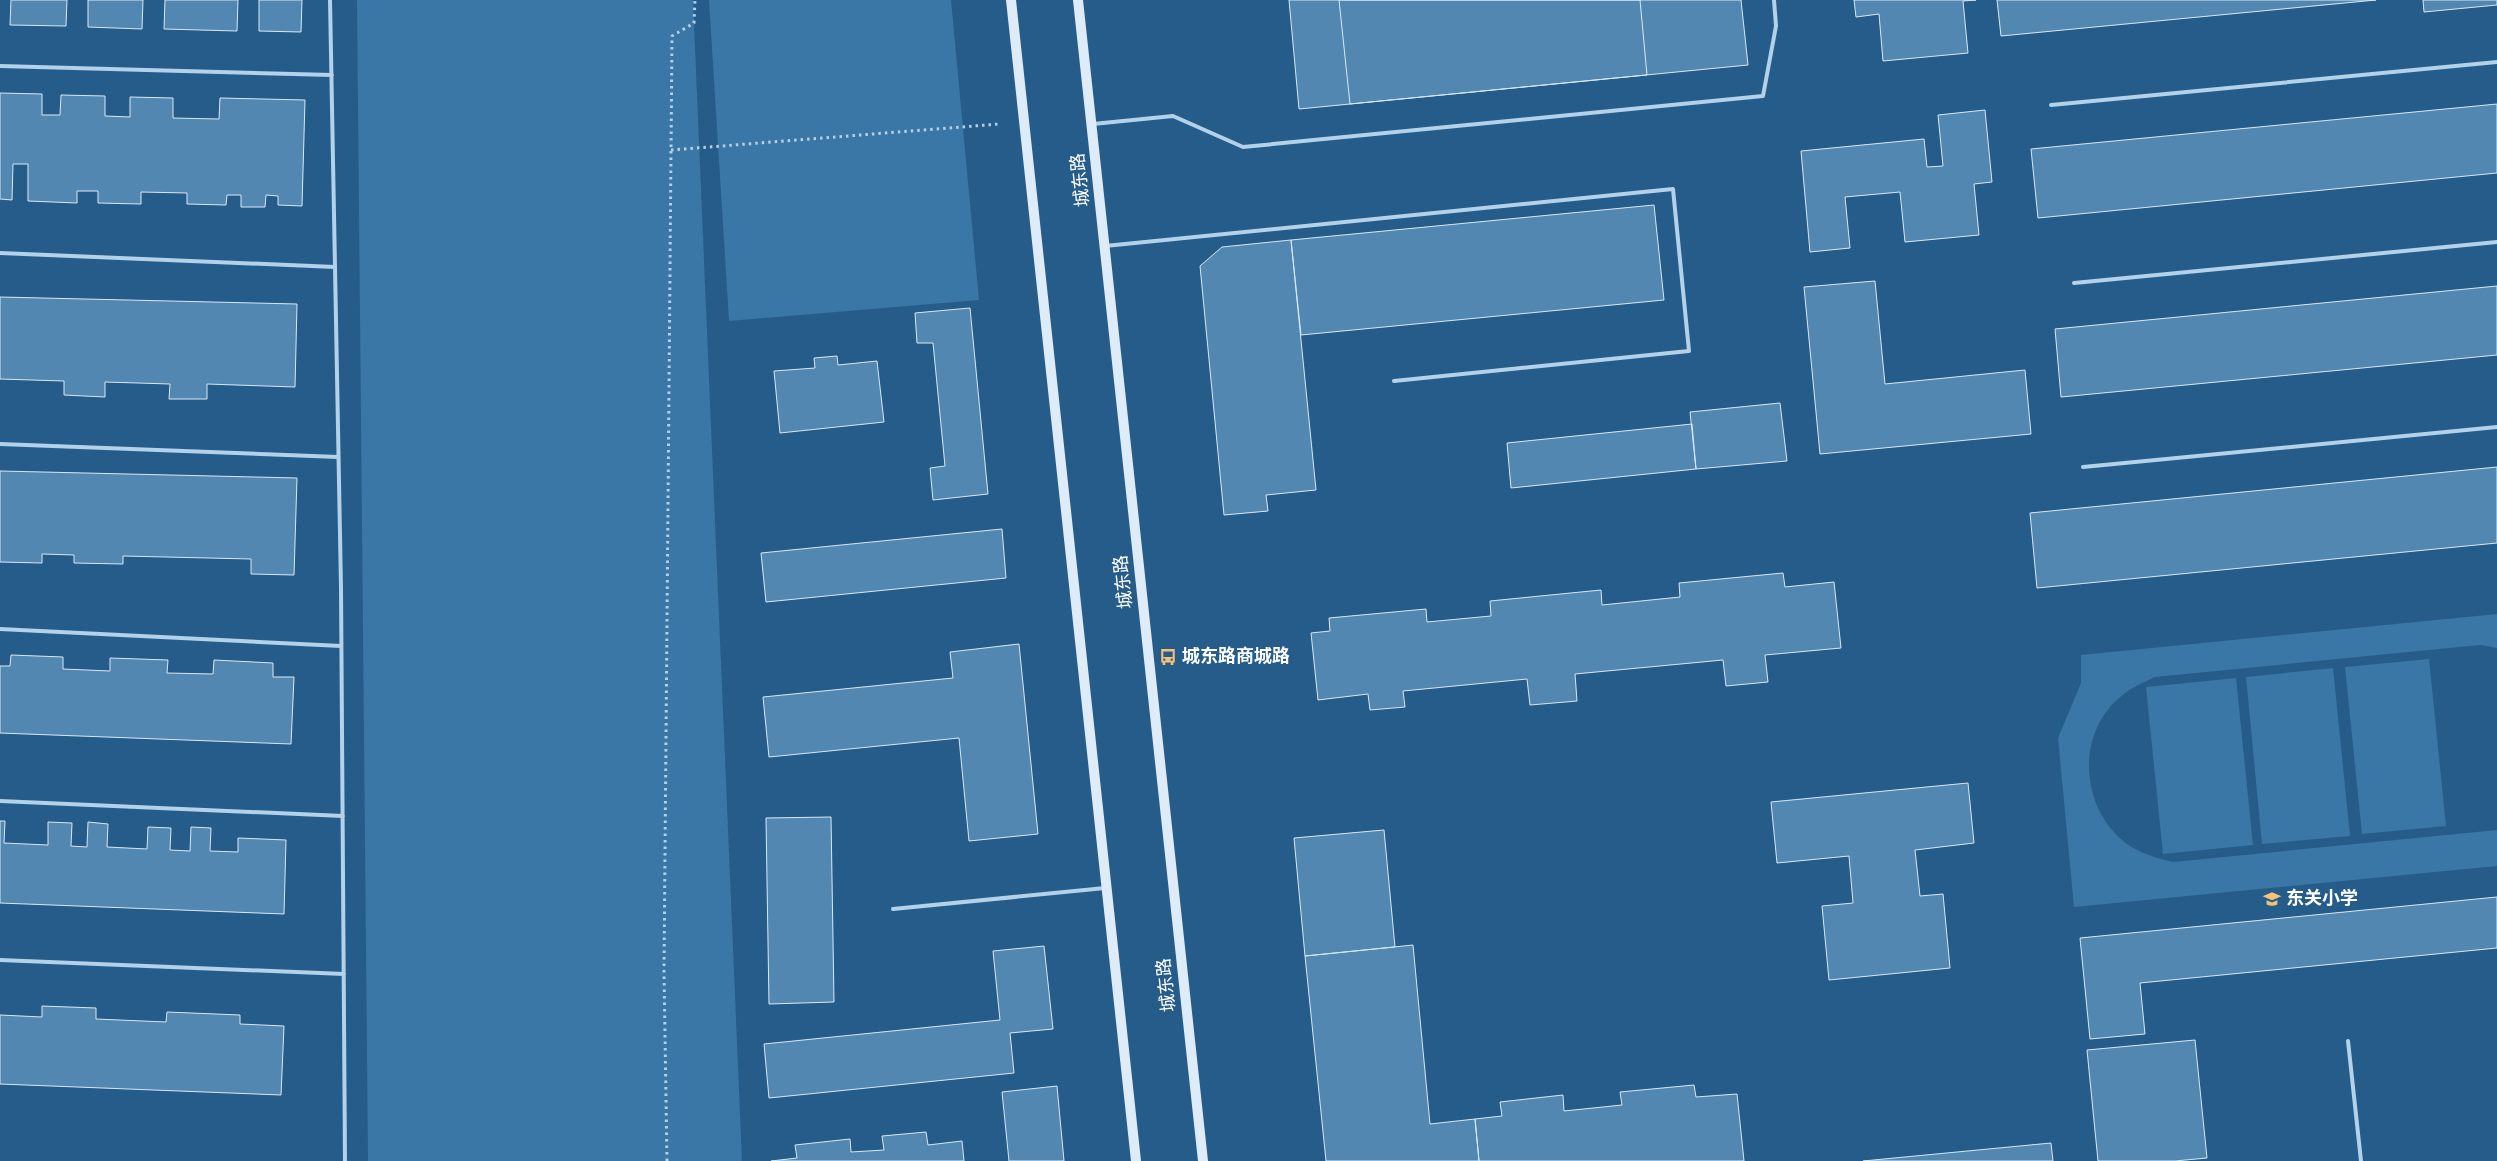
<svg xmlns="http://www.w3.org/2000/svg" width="2497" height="1161" font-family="'Alegreya Sans','Noto Sans SC',sans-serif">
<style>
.green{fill:#3a76a6}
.building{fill:#5287b2;stroke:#d7e9f7}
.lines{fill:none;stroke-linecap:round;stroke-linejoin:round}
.path{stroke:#b3d1e9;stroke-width:3;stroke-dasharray:2.5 4;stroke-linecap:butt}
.lane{stroke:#b3d1e9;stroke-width:4}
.secondary{stroke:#ddecf8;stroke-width:10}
.labels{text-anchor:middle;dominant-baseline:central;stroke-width:4;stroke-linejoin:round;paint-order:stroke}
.street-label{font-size:18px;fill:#fff;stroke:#265c89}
.poi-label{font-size:18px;font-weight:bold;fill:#fff;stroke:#265c89;text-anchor:start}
</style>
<rect width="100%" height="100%" fill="#265c89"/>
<path class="green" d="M357 0H693L742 1161H368Z
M709 0H951L979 300 729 321Z
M2497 614V648L2480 645 2155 677C2142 683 2130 688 2119 698 2075 736 2081 810 2127 844 2141 854 2157 858 2173 862L2497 830V866L2074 907 2058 738 2081 683V655Z
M2429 659 2446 826 2362 834 2345 667Z
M2333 668 2350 836 2262 844 2246 677Z
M2236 678 2253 845 2163 854 2146 687Z"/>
<path class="building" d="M11 0H67L66 26 10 25Z
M88 0H143L142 29 88 27Z
M165 0H238L237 31 164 29Z
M259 0H302L301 32 259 31Z
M1289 0H1741L1748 65 1299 109Z
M1339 0H1640L1647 75 1350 104Z
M1854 0H1976L1963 1 1968 53 1883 61 1879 14 1856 17Z
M1997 0H2376L2001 36Z
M2423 0H2497V5L2424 12Z
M0 93 42 94V115H60L61 95 105 96V116L130 117V97L173 98V118L219 119 220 98 305 100 302 206 278 205V196L266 195 265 207H241V195H227L226 205 187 204V193L141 192V204L98 203V191H77V203L28 201V164H13L12 200 0 199Z
M2497 104V173L2038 218 2031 149Z
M1985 110 1992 182 1974 184 1979 235 1905 242 1900 192 1845 197 1850 248 1810 252 1801 151 1924 139 1927 167 1943 166 1938 115Z
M1654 205 1664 300 1301 335 1291 240Z
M1291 240 1316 490 1266 495 1268 511 1224 515 1200 266 1222 247Z
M1875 281 1885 384 2025 370 2031 434 1820 454 1804 287Z
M2497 286V355L2061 397 2055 329Z
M0 297 297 304 295 387 207 384V399H169L170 384 105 382V397L64 395V381L0 379Z
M970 308 988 494 933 500 930 468 945 466 933 343H917L915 313Z
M837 356 838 365 877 361 884 422 780 433 774 371 815 368 814 358Z
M1780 403 1787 461 1696 469 1690 412Z
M1692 424 1696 469 1511 488 1507 443Z
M2497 467V543L2037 588 2030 513Z
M0 471 297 478 294 575 251 574V559L123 556V564L74 563V555L42 554V563L0 562Z
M1002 529 1006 578 766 602 761 553Z
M1783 573 1785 587 1834 582 1841 648 1765 655 1768 682 1726 686 1723 660 1575 674 1577 701 1530 705 1527 679 1403 691 1405 707 1370 710 1368 694 1318 700 1311 633 1330 631 1329 618 1426 609 1427 622 1491 616 1490 601 1601 590 1602 605 1680 597 1679 583Z
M1019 644 1038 834 969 841 959 738 769 757 763 697 953 678 950 652Z
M11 655 63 657V669L110 671V658L168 660 167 673 213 674 214 660 273 663V677H294L291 744 0 733V666H10Z
M1968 783 1974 843 1915 850 1920 896 1943 894 1950 968 1829 980 1822 906 1853 903 1849 856 1777 863 1771 802Z
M831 817 834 1002 769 1004 766 818Z
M0 821H5L4 843 48 845V822L72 823 71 846 87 847 88 822 108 824 107 847 147 849 148 827 171 828 170 850 190 851 191 827 211 828 210 851 238 852V838L286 840 284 914 0 903Z
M1384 830 1395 947 1305 956 1294 838Z
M2497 897V948L2140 983 2145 1034 2090 1039 2080 938Z
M1413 945 1430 1124 1475 1119 1479 1161H1326L1305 956Z
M1044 946 1053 1029 1010 1033 1014 1073 769 1098 764 1044 1000 1020 993 951Z
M42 1006 96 1008V1019L166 1022 167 1012 240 1015V1024L284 1026 281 1095 0 1084V1015L42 1017Z
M2195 1040 2207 1158 2175 1161H2098L2087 1050Z
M1694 1085 1696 1097 1737 1094 1744 1161H1479L1475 1119 1502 1116 1500 1102 1563 1095 1564 1111 1622 1105 1620 1092Z
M1057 1086 1064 1161H1009L1002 1092Z
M926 1132 928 1145 962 1141 964 1161H771L797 1158 795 1145 850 1139 851 1152 884 1150 882 1136Z
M2051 1143 2053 1161H1863Z"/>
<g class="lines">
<path class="path" d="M671 150 999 124
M667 1161 664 971 672 36 694 23 695 0"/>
<path class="lane" d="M330 0 341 588 345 1161
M0 66 332 75
M2051 105 2497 62
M1093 124 1173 116 1243 147 1763 96 1776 26 1774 0
M1105 246 1673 189 1689 351 1394 381
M0 253 335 267
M2074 283 2497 242
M0 444 338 457
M2083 467 2497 427
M0 629 341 646
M0 801 343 816
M893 909 1105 888
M0 960 344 974
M2348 1041 2361 1161"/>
<path class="secondary" d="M1011 0 1136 1161
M1078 0 1203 1161"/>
</g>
<defs>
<g id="bus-bare" transform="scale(1.35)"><path d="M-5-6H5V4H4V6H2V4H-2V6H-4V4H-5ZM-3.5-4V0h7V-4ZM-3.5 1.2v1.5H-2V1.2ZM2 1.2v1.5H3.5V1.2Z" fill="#f3c277" stroke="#265c89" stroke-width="2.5" paint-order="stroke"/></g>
<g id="school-bare" transform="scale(1.35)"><path d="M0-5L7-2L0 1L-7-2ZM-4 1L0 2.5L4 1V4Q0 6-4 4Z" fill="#f3c277" stroke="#265c89" stroke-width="2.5" paint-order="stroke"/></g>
</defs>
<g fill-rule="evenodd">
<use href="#bus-bare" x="1168" y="657"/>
<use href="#school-bare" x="2272" y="899"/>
</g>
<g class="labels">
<g class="street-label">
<text transform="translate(1081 180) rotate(-96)">城东路</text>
<text transform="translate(1124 582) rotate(-96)">城东路</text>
<text transform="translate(1167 985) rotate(-96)">城东路</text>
</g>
<g class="poi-label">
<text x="1182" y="657">城东路商城路</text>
<text x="2286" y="899">东关小学</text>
</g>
</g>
</svg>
